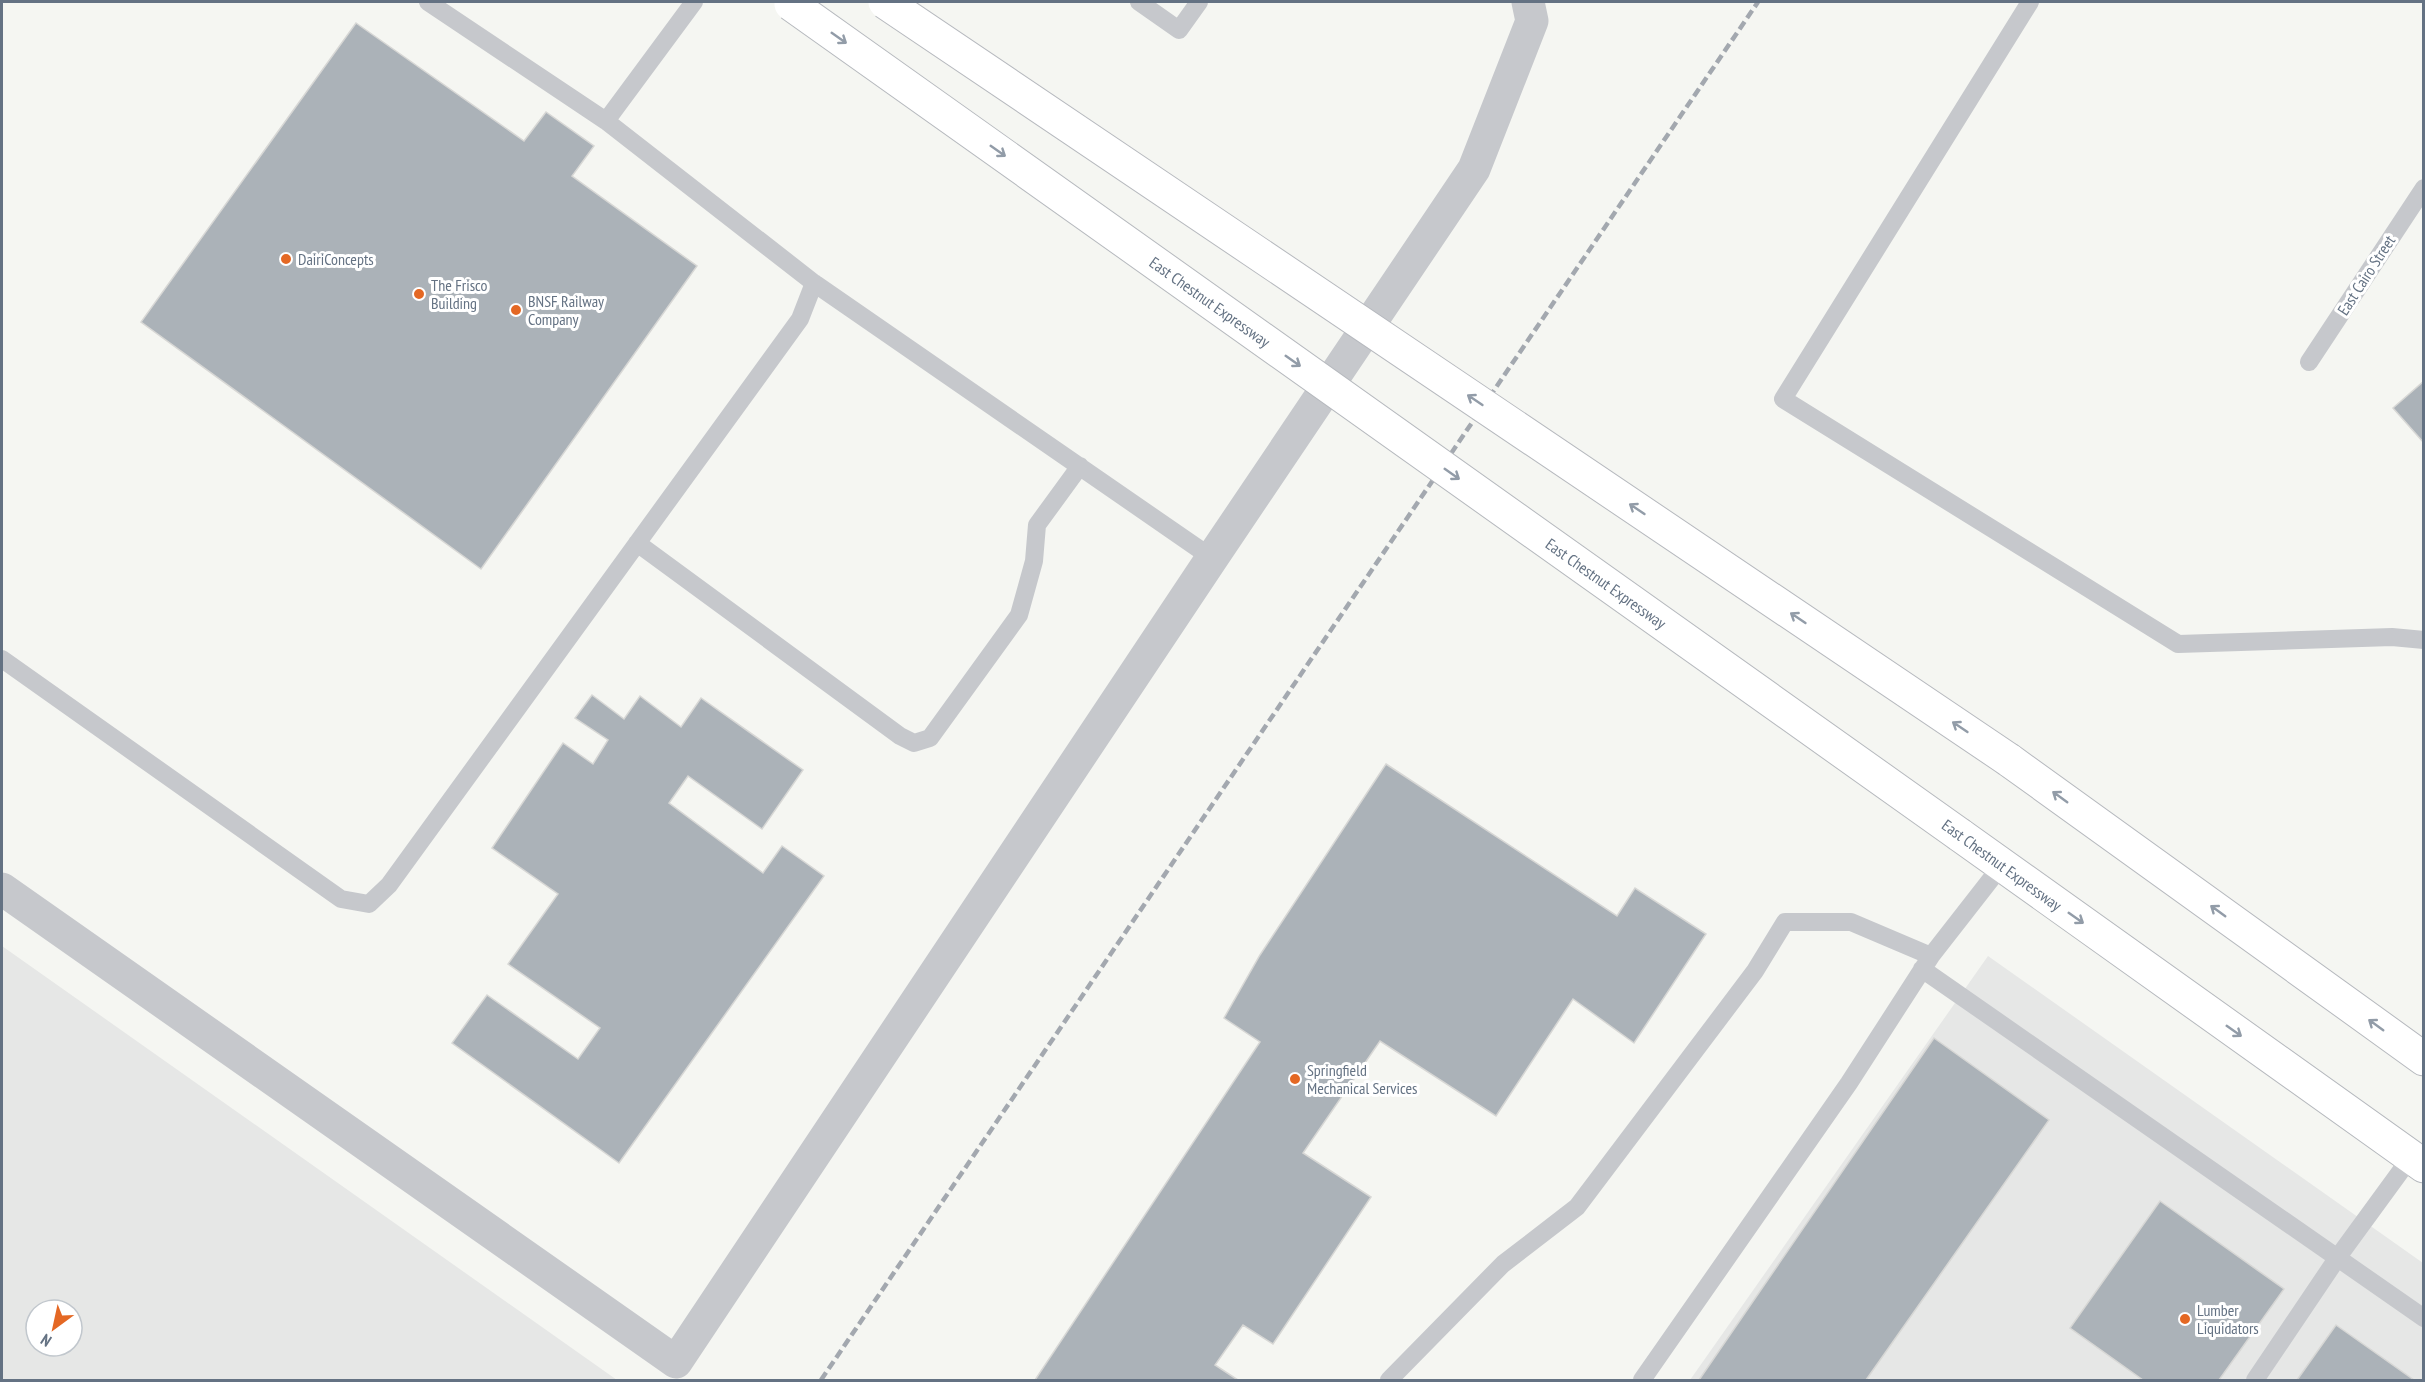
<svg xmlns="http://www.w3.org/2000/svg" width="2425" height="1382" font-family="'PT Sans Narrow',sans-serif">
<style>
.built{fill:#e6e7e6;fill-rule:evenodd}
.building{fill:#abb2b8;stroke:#d7d7d5;stroke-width:1.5}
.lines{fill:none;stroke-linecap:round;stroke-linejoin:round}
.primary-casing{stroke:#b6b9be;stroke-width:35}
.service{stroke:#c6c8cc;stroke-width:18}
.minor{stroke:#c6c8cc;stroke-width:33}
.primary{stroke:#fff;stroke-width:33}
.rail{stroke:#a3a8af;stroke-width:4.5;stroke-dasharray:9 4.5;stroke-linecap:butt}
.primary-bridge-casing{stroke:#b6b9be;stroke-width:35;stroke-linecap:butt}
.primary-bridge{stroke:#fff;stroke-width:33}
.oneway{stroke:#929ca8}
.poi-dot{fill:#e46824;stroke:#fff;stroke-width:2}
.labels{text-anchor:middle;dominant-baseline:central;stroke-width:6;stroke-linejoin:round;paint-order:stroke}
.poi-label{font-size:16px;fill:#647283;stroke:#fff;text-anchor:start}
.street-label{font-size:16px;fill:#647283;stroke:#fff}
</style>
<rect width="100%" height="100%" fill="#f5f6f2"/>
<path class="built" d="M2 946 617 1380H2ZM36 1310H72V1346H36Z
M1988 956 2423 1263V1380H1690Z"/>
<path class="building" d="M356 23 524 141 546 112 594 146 572 176 697 266 481 569 141 322Z
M2424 381V443L2393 408Z
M592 695 624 719 640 696 681 727 701 698 803 770 762 829 688 776 669 803 763 873 782 846 824 876 619 1163 452 1043 487 995 578 1059 600 1028 508 964 558 894 492 848 563 743 593 764 608 740 575 718Z
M1386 764 1617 916 1635 888 1706 934 1634 1043 1573 999 1496 1116 1380 1041 1303 1153 1371 1197 1273 1344 1243 1325 1215 1365 1238 1380H1035L1260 1042 1224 1018 1260 955Z
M1934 1038 2049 1120 1866 1380H1699Z
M2160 1201 2284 1289 2219 1380H2143L2070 1328Z
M2336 1325 2414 1380H2297Z"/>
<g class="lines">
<g class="primary-casing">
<path id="primary" d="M2009 760 2424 1059
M1960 835 2424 1166"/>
</g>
<path class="service" d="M428 2 606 121 814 283 1212 558
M1139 2 1179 30 1199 2
M2030 2 1783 399 2178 644 2392 637 2424 640
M606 121 694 2
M2309 362 2424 188
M637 543 900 736 914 743 930 738 1019 615 1034 561 1037 525 1080 466
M2 659 341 899 369 904 389 885 800 319 814 283
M1922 969 2424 1318
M1389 1380 1503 1264 1577 1207 1755 971 1785 922H1851L1931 956
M1642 1380 1849 1083 1931 956 2002 865
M2255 1380 2338 1257 2411 1157"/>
<path class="minor" d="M2 889 676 1362 1212 558 1474 169 1532 21 1528 2"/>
<use href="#primary" class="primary"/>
<path class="rail" d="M821 1380 1758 2"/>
<g class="primary-bridge-casing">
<g id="primary-bridge">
<path d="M885 2 2009 760"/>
<path id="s1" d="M791 4 1960 835"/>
</g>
</g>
<use href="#primary-bridge" class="primary-bridge"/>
</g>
<defs><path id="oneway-shaft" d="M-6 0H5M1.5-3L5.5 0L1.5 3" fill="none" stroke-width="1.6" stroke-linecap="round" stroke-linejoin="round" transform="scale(1.5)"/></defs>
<g class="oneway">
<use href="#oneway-shaft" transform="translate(839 38) rotate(35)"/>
<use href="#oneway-shaft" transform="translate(998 151) rotate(35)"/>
<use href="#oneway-shaft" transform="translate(1293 361) rotate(35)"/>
<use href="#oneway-shaft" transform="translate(1475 400) rotate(-146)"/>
<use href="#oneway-shaft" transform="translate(1452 474) rotate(35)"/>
<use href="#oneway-shaft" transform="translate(1637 509) rotate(-146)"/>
<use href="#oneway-shaft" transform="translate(1798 618) rotate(-146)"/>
<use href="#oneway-shaft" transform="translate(1960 727) rotate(-146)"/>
<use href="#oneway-shaft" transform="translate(2060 797) rotate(-144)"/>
<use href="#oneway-shaft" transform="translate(2218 911) rotate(-144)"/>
<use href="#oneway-shaft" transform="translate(2076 918) rotate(35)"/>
<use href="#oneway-shaft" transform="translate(2376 1025) rotate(-144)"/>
<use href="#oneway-shaft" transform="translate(2234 1031) rotate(35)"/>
</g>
<g class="poi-dot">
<circle cx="286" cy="259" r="6"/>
<circle cx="419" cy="294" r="6"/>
<circle cx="516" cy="310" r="6"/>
<circle cx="1295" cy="1079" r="6"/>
<circle cx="2185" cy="1319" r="6"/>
</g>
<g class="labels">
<g class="poi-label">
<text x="298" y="259">DairiConcepts</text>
<text x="431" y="285">The Frisco<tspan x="431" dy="18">Building</tspan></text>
<text x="528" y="301">BNSF Railway<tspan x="528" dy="18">Company</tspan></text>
<text x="1307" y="1070">Springfield<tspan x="1307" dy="18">Mechanical Services</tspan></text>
<text x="2197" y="1310">Lumber<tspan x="2197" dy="18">Liquidators</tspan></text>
</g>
<g class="street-label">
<text transform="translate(2366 275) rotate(-57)">East Cairo Street</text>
<text stroke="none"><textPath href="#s1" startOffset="514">East Chestnut Expressway</textPath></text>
<text stroke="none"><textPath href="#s1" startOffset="1000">East Chestnut Expressway</textPath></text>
<text transform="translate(2002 865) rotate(36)">East Chestnut Expressway</text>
</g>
</g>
<rect width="2425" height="1382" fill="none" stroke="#647283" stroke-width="6"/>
<g transform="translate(54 1328) rotate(213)"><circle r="28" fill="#ffffff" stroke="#c1c7cd" stroke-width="1.5"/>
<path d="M0-4.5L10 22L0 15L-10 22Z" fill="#e46824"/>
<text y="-9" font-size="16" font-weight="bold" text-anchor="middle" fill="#647283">N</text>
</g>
</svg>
